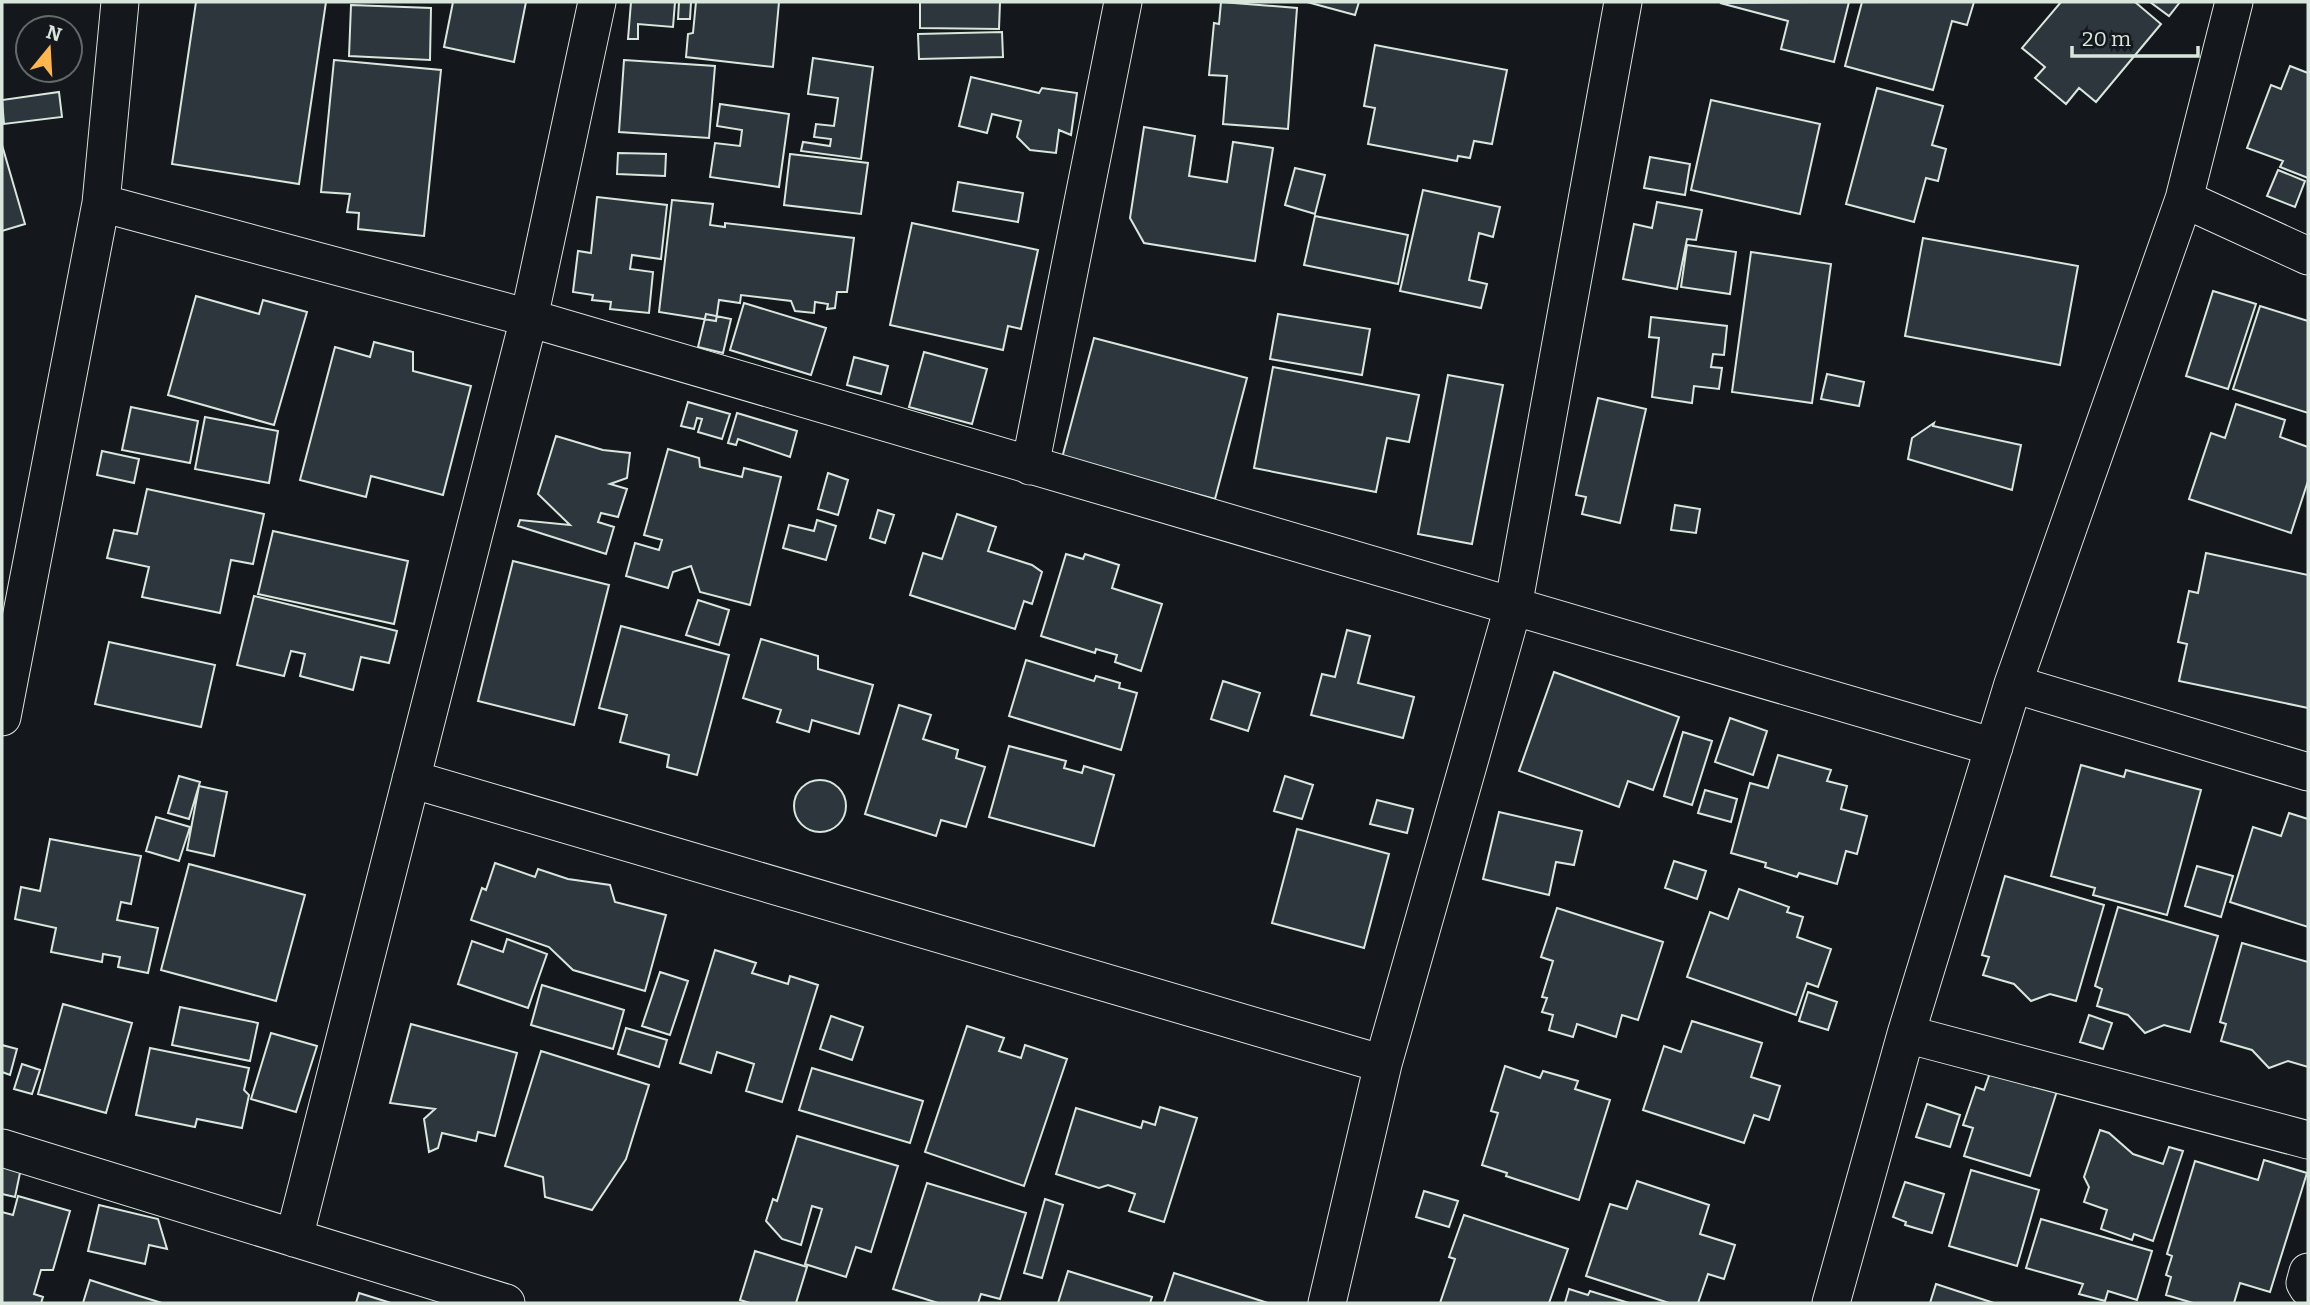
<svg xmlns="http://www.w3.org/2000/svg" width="2310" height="1305" font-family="Bitter,serif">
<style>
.building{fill:#2c363c;stroke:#d8e6dc;stroke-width:2}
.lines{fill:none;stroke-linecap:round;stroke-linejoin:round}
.street-casing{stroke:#d8e6dc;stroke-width:39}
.street{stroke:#14181c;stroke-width:37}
</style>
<rect width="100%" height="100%" fill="#14181c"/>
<path class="building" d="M196 2H326L299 184 172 164Z
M453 2H526L514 62 444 47Z
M631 2H675L673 27 638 24V39H628Z
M679 2H691L690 19H678Z
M696 2H779L773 67 686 57 688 34 693 33Z
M920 2H1000L999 29 920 28Z
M1221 2 1297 8 1288 129 1223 124 1227 76 1209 75 1214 23 1219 24Z
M1307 2H1359L1355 15Z
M1849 2 1834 62 1781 49 1788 21 1720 3Z
M1862 2H1974L1967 25 1952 21 1933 90 1845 66Z
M2061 2H2135L2161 24 2096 102 2079 88 2066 104 2035 78 2045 67 2022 48Z
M2150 2H2180L2169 16Z
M351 5 431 8 430 60 349 56Z
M1002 32 1003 57 919 59 918 34Z
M1375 45 1507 70 1492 144 1474 141 1470 158 1458 156 1457 161 1368 144 1375 108 1364 106Z
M813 58 873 67 861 159 801 151 803 142 830 146 831 139 814 137 816 124 834 126 838 98 808 94Z
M334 60 441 70 424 236 358 229 359 213 347 212 350 194 321 192Z
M624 60 715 66 709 138 619 132Z
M2290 66 2308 73V178L2280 167 2283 161 2247 148 2271 85 2281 89Z
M971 77 1039 93 1042 88 1077 93 1071 135 1059 130 1056 153 1030 150 1017 137 1021 121 992 114 987 133 959 126Z
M1877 88 1943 106 1932 145 1946 149 1938 181 1926 178 1914 222 1846 204Z
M59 92 62 117 4 124 2 100Z
M1711 100 1820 124 1800 214 1691 190Z
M720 104 789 114 779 187 710 177 715 143 740 146 742 130 717 126Z
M1144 127 1195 136 1189 176 1227 182 1233 142 1273 148 1255 261 1144 243 1130 218Z
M2 145 25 224 2 231Z
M618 153 666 154 665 176 617 174Z
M790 154 868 163 861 214 784 205Z
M1650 157 1690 164 1685 195 1644 188Z
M1295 168 1325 175 1315 214 1285 205Z
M2278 170 2305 181 2295 207 2267 196Z
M958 182 1023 193 1018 222 953 211Z
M1423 190 1500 207 1493 237 1479 233 1469 280 1487 284 1481 308 1400 291Z
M597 197 667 205 661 259 632 255 630 269 653 272 649 313 610 309 611 302 592 300 593 295 573 292 578 251 591 253Z
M672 200 713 204 710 225 725 227V223L854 238 847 292H837L835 308 827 309 828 304 815 302 814 313 795 311 791 301 741 295 740 303 719 300 716 321 659 312Z
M1657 202 1702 210 1696 240 1687 239 1677 289 1623 279 1634 224 1652 228Z
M1315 216 1408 235 1398 284 1304 265Z
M912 223 1038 250 1021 329 1008 326 1003 350 890 325Z
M1923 238 2078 266 2060 365 1905 336Z
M1687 245 1736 252 1730 294 1681 287Z
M1751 252 1831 264 1812 403 1732 392Z
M2213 291 2256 304 2228 389 2186 376Z
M196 296 259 314 263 300 307 312 274 425 168 395Z
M744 303 826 328 811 375 730 350Z
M2260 306 2308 321V413L2233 389Z
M706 314 731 319 723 353 698 347Z
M1278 314 1370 329 1362 375 1270 359Z
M1651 317 1727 326 1724 355 1713 354 1711 367 1722 368 1719 389 1694 386 1692 403 1652 397 1659 338 1649 337Z
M1094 338 1247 378 1215 499 1062 458Z
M374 342 413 352V371L471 386 443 495 371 476 366 497 300 480 335 347 370 357Z
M924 352 987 369 972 424 909 407Z
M854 357 888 366 881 394 847 385Z
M1273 367 1419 395 1409 442 1387 438 1376 492 1254 468Z
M1827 374 1864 382 1859 406 1821 399Z
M1448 375 1503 385 1472 544 1418 534Z
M1598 398 1646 409 1620 523 1582 514 1586 497 1576 495Z
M688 402 730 414 722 439 698 432 702 419 697 418 694 429 681 426Z
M2236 404 2285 420 2280 437 2308 447V481L2291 533 2189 499 2211 433 2225 438Z
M131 407 198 421 190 463 122 450Z
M737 413 797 431 790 457 738 439 736 445 728 443Z
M205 417 278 431 269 483 195 469Z
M1934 423 1933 426 2021 445 2012 490 1908 459 1912 438Z
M556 436 603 450 630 453 627 478 610 484 627 489 618 517 601 513 598 522 614 527 606 554 518 526 520 520 570 525 538 494Z
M668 449 699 458 700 467 742 477 744 468 781 477 750 605 700 592 691 566 673 572 668 588 626 576 635 543 659 550 662 540 644 535Z
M102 451 139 459 134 483 97 475Z
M828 473 848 480 838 515 818 509Z
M147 489 264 514 253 564 231 560 220 613 142 597 149 567 107 558 114 530 137 534Z
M1675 505 1700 509 1696 533 1671 530Z
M878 510 894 515 885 543 870 538Z
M957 514 996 527 988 551 1032 565 1042 572 1032 604 1024 601 1015 629 910 595 923 553 942 559Z
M817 520 836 526 826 560 783 548 789 525 814 531Z
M273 531 408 561 394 624 258 594Z
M2206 553 2308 575V708L2179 681 2187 644 2178 642 2189 591 2198 593Z
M1066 554 1083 559 1085 554 1119 565 1112 588 1162 604 1141 671 1115 662 1117 655 1096 649 1095 653 1041 636Z
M513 561 609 585 574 725 478 701Z
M254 596 397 631 389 663 361 657 353 690 300 676 305 654 291 651 284 676 237 665Z
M698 600 729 610 719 645 686 635Z
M621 626 729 655 697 775 667 767 669 755 620 742 627 715 599 708Z
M1347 630 1370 636 1358 683 1414 697 1403 738 1311 715 1322 674 1335 677Z
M761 639 818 656V669L873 685 859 734 812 720 809 732 777 722 781 710 743 698Z
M109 642 215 665 201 727 95 704Z
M1026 660 1094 681 1096 676 1120 683 1119 688 1137 693 1121 750 1009 716Z
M1554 672 1679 717 1653 790 1628 781 1619 807 1519 771Z
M1223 681 1260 693 1248 731 1211 719Z
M899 705 931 715 923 739 958 750 956 758 985 767 966 827 941 820 936 836 865 814Z
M1730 718 1767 731 1753 775 1715 762Z
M1683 732 1712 741 1692 805 1664 796Z
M1009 746 1066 761 1064 768 1082 773 1084 766 1114 775 1094 846 989 817Z
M1778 755 1831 770 1827 781 1847 786 1841 809 1867 816 1857 854 1846 851 1837 884 1799 873 1797 877 1765 867 1766 863 1731 853 1750 783 1768 788Z
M2081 765 2124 777 2126 770 2201 790 2167 915 2093 895 2095 888 2051 876Z
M179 776 200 782 189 819 168 813Z
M1285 776 1313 785 1302 819 1274 811Z
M794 806a26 26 0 1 1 52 0a26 26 0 1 1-52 0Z
M199 786 227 792 214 856 187 850Z
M1705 790 1737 799 1731 822 1698 813Z
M1377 800 1413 809 1407 833 1370 824Z
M1499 812 1582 831 1574 865 1556 862 1549 895 1483 879Z
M2289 813 2308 819V927L2230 902 2253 827 2281 836Z
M156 817 190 827 179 861 146 851Z
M1297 829 1389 854 1364 948 1272 923Z
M50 839 141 856 131 904 121 902 117 920 158 928 148 973 118 967 120 957 103 954 102 962 51 952 56 928 15 919 21 887 40 891Z
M1674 861 1706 871 1697 899 1665 888Z
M495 863 535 877 538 869 568 879 610 885 615 902 666 915 645 991 573 970 549 947 471 920 482 888 486 890Z
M189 864 305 895 276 1001 161 970Z
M2197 866 2233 876 2221 917 2185 906Z
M2005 876 2104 905 2076 1001 2050 994 2031 1001 2014 984 1983 975 1989 957 1982 955Z
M1739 889 1789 907 1787 912 1803 917 1797 937 1831 949 1818 987 1807 983 1796 1015 1687 977 1710 912 1728 919Z
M2118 907 2218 936 2190 1032 2164 1025 2145 1033 2128 1015 2097 1006 2102 989 2095 986Z
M1557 908 1663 942 1638 1020 1622 1015 1616 1037 1577 1024 1573 1037 1549 1030 1553 1015 1542 1012 1547 998 1542 997 1553 961 1541 957Z
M507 939 547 954 528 1008 458 984 472 941 503 952Z
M2242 943 2308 962V1067L2288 1061 2269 1068 2252 1050 2221 1041 2226 1024 2220 1022Z
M715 950 756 963 752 973 788 984 790 976 818 985 782 1102 746 1091 754 1064 717 1052 711 1073 680 1063Z
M660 972 688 981 670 1035 642 1026Z
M542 985 624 1010 613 1049 531 1025Z
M1808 992 1837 1002 1828 1030 1799 1021Z
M63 1004 132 1023 106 1113 38 1094Z
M180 1007 258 1023 250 1061 172 1045Z
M2089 1015 2112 1023 2103 1049 2080 1042Z
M831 1016 863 1027 852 1060 820 1049Z
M1692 1021 1762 1043 1751 1077 1780 1086 1769 1120 1754 1115 1744 1143 1643 1110 1664 1046 1681 1052Z
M411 1024 517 1053 495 1136 478 1132 476 1141 442 1133 438 1148 429 1152 424 1119 435 1109 390 1103Z
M967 1026 1004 1038 999 1051 1021 1058 1025 1045 1067 1059 1024 1186 925 1152Z
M626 1028 667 1040 659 1067 618 1054Z
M271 1033 317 1046 296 1112 251 1099Z
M2 1045 17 1049 10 1075 2 1072Z
M150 1048 249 1068 244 1090 249 1095 242 1128 197 1119 195 1127 136 1115Z
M541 1051 649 1085 626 1159 592 1210 545 1197 543 1177 505 1166Z
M22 1064 40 1070 32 1094 14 1089Z
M1505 1066 1540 1078 1543 1071 1578 1081 1575 1089 1610 1100 1579 1200 1506 1176 1507 1173 1482 1165 1498 1113 1491 1111Z
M812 1068 923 1101 910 1143 799 1110Z
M1991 1070 2057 1091 2030 1176 1964 1156 1973 1128 1963 1125 1976 1087 1984 1090Z
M1927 1104 1960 1115 1950 1147 1916 1137Z
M1160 1107 1197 1118 1164 1222 1129 1211 1135 1194 1108 1185 1099 1188 1056 1174 1076 1108 1141 1128 1143 1121 1155 1125Z
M2100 1130 2109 1133 2133 1154 2163 1164 2169 1147 2183 1151 2153 1241 2134 1234 2132 1240 2101 1229 2107 1210 2084 1202 2089 1187 2084 1177Z
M797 1136 898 1166 871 1252 856 1247 846 1277 805 1264 822 1209 812 1206 801 1245 782 1239 766 1221 773 1199 777 1201Z
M2264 1160 2307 1173 2270 1292 2240 1283 2234 1303H2193L2166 1295 2171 1277 2166 1275 2172 1256 2167 1254 2195 1161 2258 1180Z
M2 1163 21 1168 15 1197 2 1194Z
M1971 1170 2039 1190 2017 1266 1949 1246Z
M1637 1181 1709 1205 1700 1234 1735 1245 1724 1279 1708 1274 1698 1303H1669L1586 1276 1610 1204 1627 1209Z
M1905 1182 1944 1194 1932 1233 1905 1225 1906 1222 1893 1217Z
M927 1183 1026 1213 1000 1299 981 1294 978 1303H938L893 1289Z
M1424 1191 1458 1201 1449 1227 1416 1217Z
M18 1196 70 1211 53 1270H41L34 1294 43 1297 41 1303H2V1212L13 1215Z
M1045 1199 1063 1205 1042 1278 1024 1273Z
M99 1205 158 1219 167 1249 149 1245 145 1264 88 1251Z
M1464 1215 1568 1249 1549 1303H1440L1455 1259 1449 1257Z
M2041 1219 2152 1251 2137 1300 2108 1291 2105 1301 2079 1294 2083 1284 2026 1268Z
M755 1251 807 1267 796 1303H750L740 1300Z
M1068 1271 1152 1297 1150 1303H1058Z
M1174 1273 1268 1303H1164Z
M90 1280 136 1295 162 1303H83Z
M1936 1284 1994 1303H1930Z
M1569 1289 1588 1295 1590 1291 1629 1303H1565Z
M359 1293 391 1303H356Z"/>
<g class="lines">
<g class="street-casing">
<path id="street" d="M2184 199 2308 256
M101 203 529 318 1994 747
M1030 466 1123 2
M2013 684 2308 772
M2 717 101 203 120 2
M411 779 1383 1064
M1906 1034 2308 1140
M2 1148 506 1303
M294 1238 529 318 597 2
M2308 1272 2305 1283 2308 1288
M1327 1303 1383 1064 1513 607 1623 2
M1831 1303 1906 1034 2013 684 2184 199 2234 2"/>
</g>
<use href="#street" class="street"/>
</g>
<rect width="2310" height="1305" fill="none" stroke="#d8e6dc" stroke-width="7"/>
<g transform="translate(49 49) rotate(18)"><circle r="33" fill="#14181c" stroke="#626a69" stroke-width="2"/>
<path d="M0-5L12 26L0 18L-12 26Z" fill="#ffb74d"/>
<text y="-10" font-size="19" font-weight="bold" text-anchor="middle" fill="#d8e6dc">N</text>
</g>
<path d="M2072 46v10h126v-10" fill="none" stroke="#d8e6dc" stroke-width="3.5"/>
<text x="2082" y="46" font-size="21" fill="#d8e6dc" stroke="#14181c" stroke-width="5" paint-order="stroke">20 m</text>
</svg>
